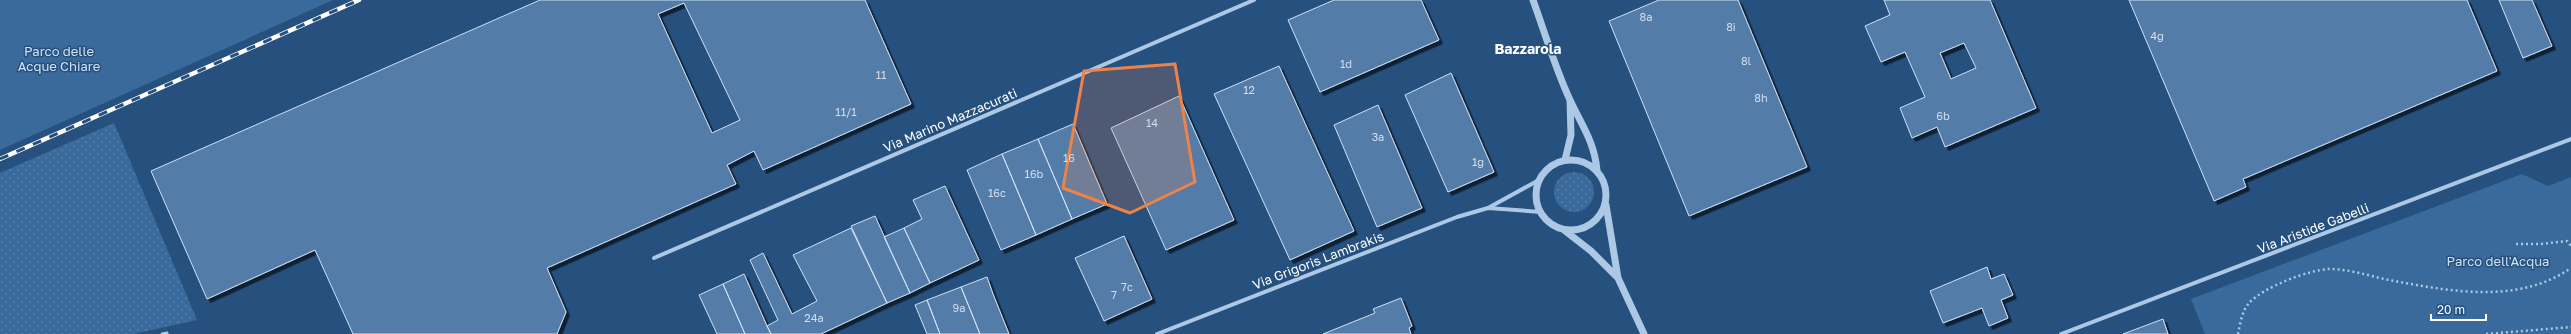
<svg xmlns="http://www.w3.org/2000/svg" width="2571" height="334" font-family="'Golos Text',sans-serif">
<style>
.grass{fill:url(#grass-dots)}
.park{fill:#3a6a9c}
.building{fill:#527ca9;stroke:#cfe1f4;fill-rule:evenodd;filter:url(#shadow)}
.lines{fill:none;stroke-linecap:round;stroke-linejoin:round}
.path{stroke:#acc8e5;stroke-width:2.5;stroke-dasharray:2 3;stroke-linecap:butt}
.service{stroke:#acc8e5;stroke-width:3}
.minor{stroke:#acc8e5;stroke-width:4}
.tertiary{stroke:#acc8e5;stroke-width:7}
.rail-casing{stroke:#fff;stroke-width:4.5}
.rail{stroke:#26507e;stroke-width:3;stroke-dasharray:9;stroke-linecap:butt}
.marked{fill:#ee8249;fill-opacity:0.2;stroke:#ee8249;stroke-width:3;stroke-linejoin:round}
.labels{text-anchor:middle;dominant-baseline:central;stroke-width:3;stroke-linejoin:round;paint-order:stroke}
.number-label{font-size:11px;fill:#d4deea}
.park-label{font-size:13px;fill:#cfe1f4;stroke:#26507e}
.street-label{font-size:13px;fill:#fff;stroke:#26507e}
.neighbourhood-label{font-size:14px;font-weight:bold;fill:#fff;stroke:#26507e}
</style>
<defs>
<pattern id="grass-dots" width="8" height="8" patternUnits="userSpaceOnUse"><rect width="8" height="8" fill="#3a6a9c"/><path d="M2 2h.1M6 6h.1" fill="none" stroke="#5880ab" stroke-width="1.8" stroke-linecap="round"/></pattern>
<filter id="shadow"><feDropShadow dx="3.5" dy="3.5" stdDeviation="0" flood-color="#0009"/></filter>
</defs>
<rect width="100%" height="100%" fill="#26507e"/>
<path class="grass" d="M114 123 197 320 133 334H0V173Z
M1554 192a20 20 0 1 1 40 0a20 20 0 1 1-40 0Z"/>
<path class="park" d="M0 0H333L0 150Z
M2522 174 2548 186 2571 177V334H2205L2191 299Z"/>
<path class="building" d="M540 0H865L911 104 763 170 754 151 727 165 736 184 547 268 566 312 557 334H353L315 250 207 299 151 171ZM684 3 740 120 712 133 658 14Z
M1334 0H1421L1439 40 1320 92 1288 20Z
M1659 0H1738L1807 167 1689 216 1609 21Z
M1884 0H1990L2036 108 1945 147 1937 127 1912 138 1900 108 1925 97 1905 52 1881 62 1865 26 1890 15ZM1964 43 1976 68 1951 79 1940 53Z
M2129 0H2467L2497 71 2243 179 2246 187 2214 201Z
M2499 0H2532L2552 46 2523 58Z
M1279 66 1354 231 1290 260 1214 94Z
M1451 73 1494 172 1448 192 1405 95Z
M1179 96 1234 220 1166 250 1111 128Z
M1378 105 1422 208 1377 227 1334 125Z
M1073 124 1107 204 1072 219 1038 139Z
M1038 139 1072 219 1036 235 1002 154Z
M1002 154 1036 235 1001 250 967 170Z
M945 186 979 260 930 283 904 228 922 219 913 200Z
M875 216 910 293 887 303 851 226Z
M851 228 887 303 821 334H771L767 326 778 320 750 260 763 253 792 314 817 301 793 255Z
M904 228 930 283 910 293 884 237Z
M1124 236 1152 299 1104 321 1075 258Z
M1987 267 1991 279 2004 274 2013 295 2001 300 2008 318 1989 326 1982 308 1943 323 1930 291Z
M744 274 767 326 771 334H745L723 284Z
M987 277 993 294 1009 334H980L961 287Z
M723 284 745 334H717L699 295Z
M961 287 980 334H940L927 300Z
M1401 298 1412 326 1409 328 1411 334H1323L1375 313 1373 309Z
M927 300 940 334H927L915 305Z
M2163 319 2168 334H2123Z"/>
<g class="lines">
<path class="path" d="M2516 244H2541L2567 241 2571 246
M2238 334C2240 324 2242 311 2249 303 2264 287 2308 270 2329 269 2350 269 2369 276 2389 280 2448 291 2518 305 2571 268
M2486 334 2571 327"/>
<path class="service" d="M162 334 167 333"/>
<path class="minor" d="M1488 208 1541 212
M654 258 1254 0
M1157 334 1457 217 1488 208 1539 180
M2061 334 2571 139"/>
<path class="tertiary" d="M1533 0C1545 33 1555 68 1570 100 1582 126 1594 141 1597 170
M1536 195a35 35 0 1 1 70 0a35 35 0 1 1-70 0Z
M1565 160 1571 135 1570 100
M1606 205 1618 278 1644 334
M1564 230 1591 251 1617 277"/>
<g class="rail-casing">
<path id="rail" d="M0 159 359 0"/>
</g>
<use href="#rail" class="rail"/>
</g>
<path class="marked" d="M1175 64 1195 182 1130 213 1063 188 1084 71Z"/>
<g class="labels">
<g class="number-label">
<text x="1646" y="16">8a</text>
<text x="1731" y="26">8i</text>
<text x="2157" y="35">4g</text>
<text x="1746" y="60">8l</text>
<text x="1346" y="63">1d</text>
<text x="881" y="74">11</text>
<text x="1249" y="89">12</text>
<text x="1761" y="97">8h</text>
<text x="846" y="111">11/1</text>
<text x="1943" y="115">6b</text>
<text x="1152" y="122">14</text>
<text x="1378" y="136">3a</text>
<text x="1069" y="157">16</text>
<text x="1478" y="161">1g</text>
<text x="1034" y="173">16b</text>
<text x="997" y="192">16c</text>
<text x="1127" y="286">7c</text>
<text x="1114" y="294">7</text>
<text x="959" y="307">9a</text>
<text x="814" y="317">24a</text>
</g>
<g class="park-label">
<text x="59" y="51">Parco delle<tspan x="59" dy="15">Acque Chiare</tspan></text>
<text x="2498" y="261">Parco dell'Acqua</text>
</g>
<g class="street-label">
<text transform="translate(950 120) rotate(-23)">Via Marino Mazzacurati</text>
<text transform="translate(2313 228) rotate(-21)">Via Aristide Gabelli</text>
<text transform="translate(1318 260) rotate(-21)">Via Grigoris Lambrakis</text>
</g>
<g class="neighbourhood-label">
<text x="1528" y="48">Bazzarola</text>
</g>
</g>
<path d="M2431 314v6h55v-6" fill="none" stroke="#ffffff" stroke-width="2"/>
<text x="2437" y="314" font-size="12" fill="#ffffff" stroke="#26507e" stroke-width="3" paint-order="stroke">20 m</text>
</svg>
